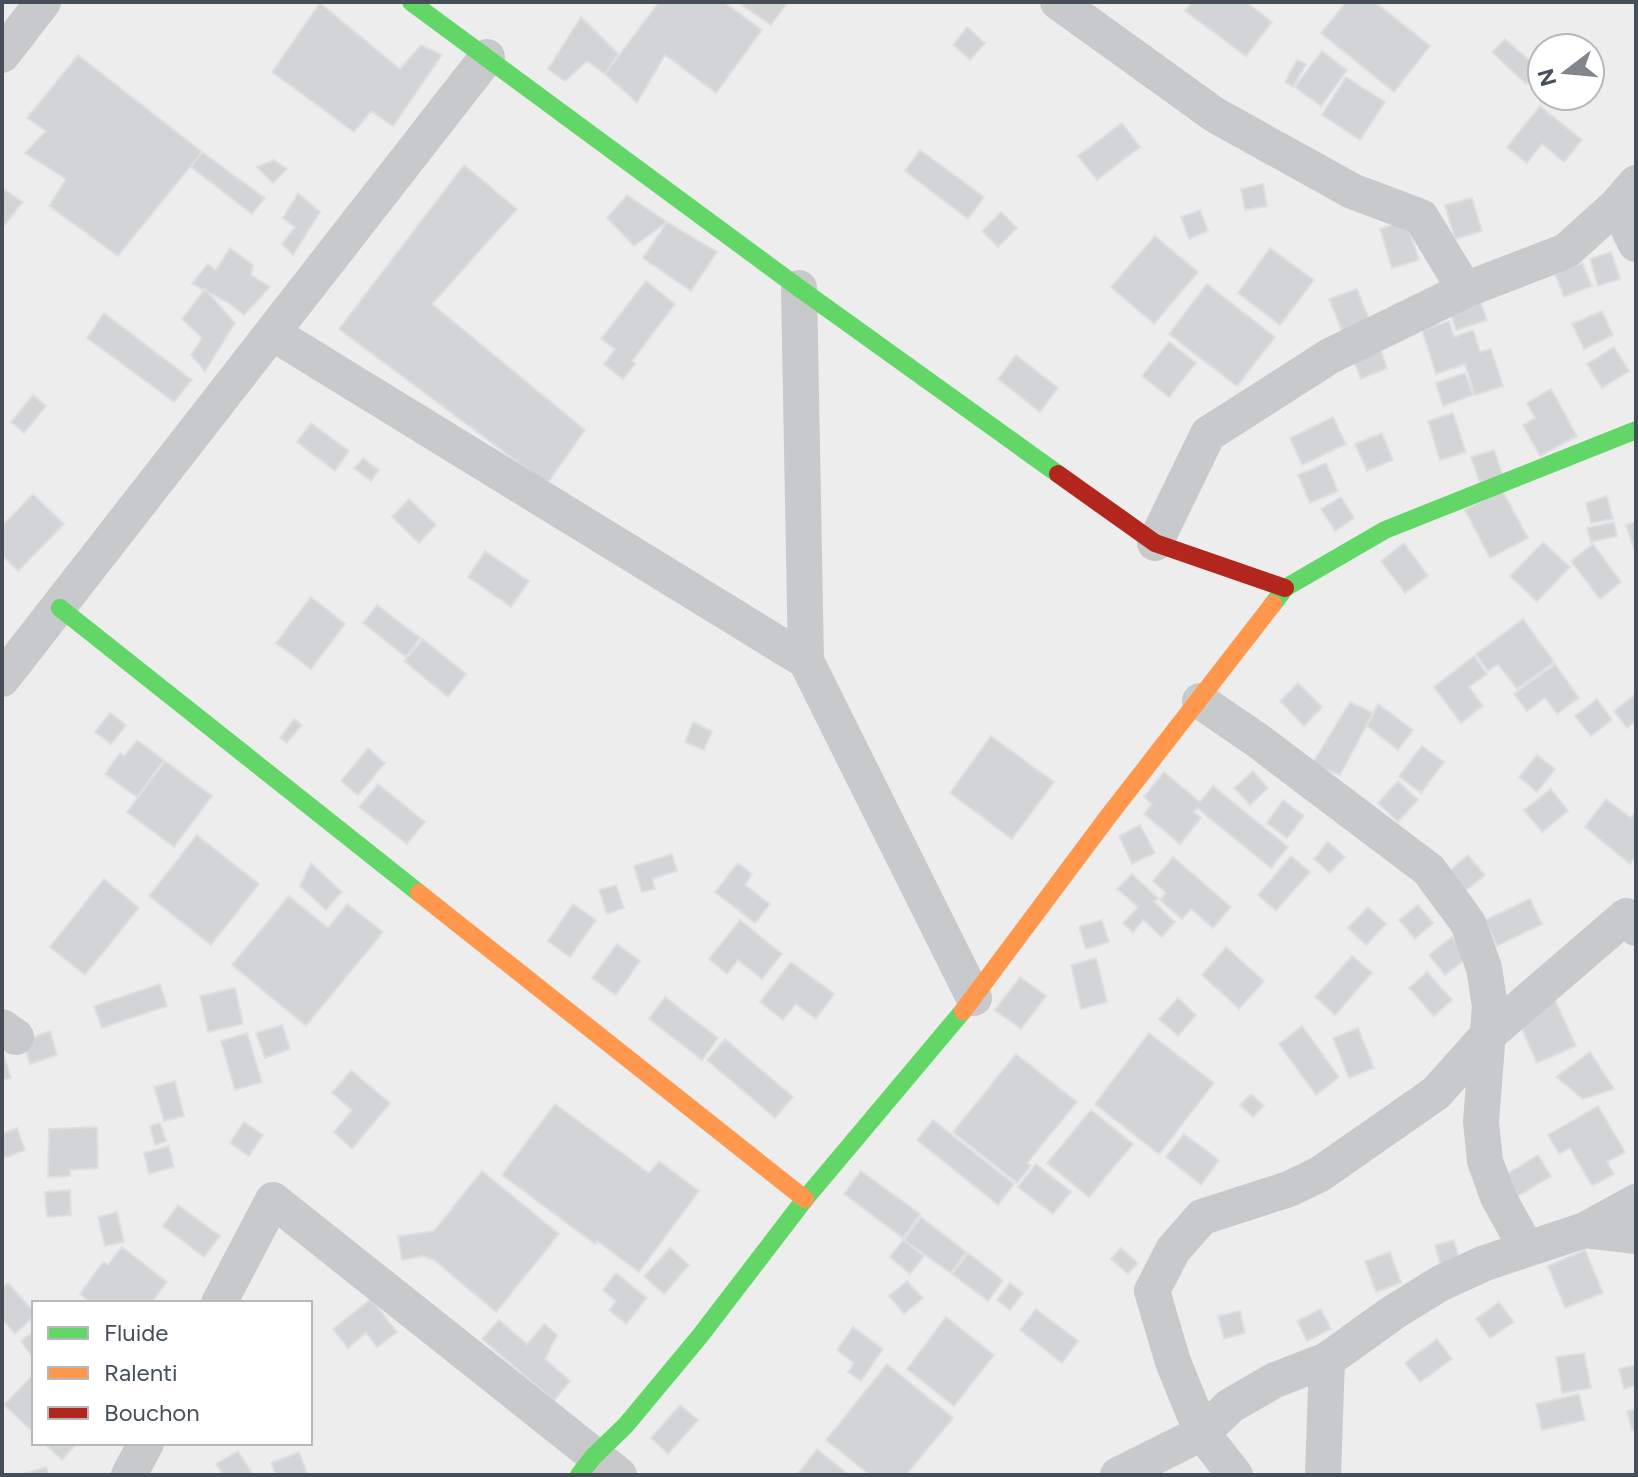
<svg xmlns="http://www.w3.org/2000/svg" width="1638" height="1477" font-family="Figtree,sans-serif">
<style>
.building{fill:#d3d4d6;stroke:#dedfe0;stroke-width:2}
.lines{fill:none;stroke-linecap:round;stroke-linejoin:round}
.street{stroke:#c7c9cb;stroke-width:36}
.fast{stroke:#63d668;stroke-width:18}
.slow{stroke:#ff974d;stroke-width:18}
.jam{stroke:#b3261e;stroke-width:18}
</style>
<rect width="100%" height="100%" fill="#ededed"/>
<path class="building" d="M659 2H724L762 30 716 93 665 55 637 103 605 74Z
M737 2H788L771 25Z
M1192 2H1246L1272 22 1246 56 1185 11Z
M1346 2H1375L1430 46 1394 92 1321 33Z
M320 3 400 69 421 45 442 55 393 126 371 111 354 132 272 72Z
M581 17 618 54 605 74 587 61 565 81 548 69Z
M967 27 985 43 970 60 953 45Z
M1505 39 1539 69 1526 84 1492 52Z
M1322 51 1347 70 1321 106 1295 87Z
M78 55 202 152 118 256 49 206 66 179 25 153 46 131 27 118Z
M1297 60 1306 64 1293 87 1285 82Z
M1346 77 1385 102 1360 140 1322 115Z
M1540 106 1582 140 1564 162 1542 144 1527 163 1507 147Z
M1122 123 1140 147 1097 180 1078 156Z
M920 150 984 197 968 219 905 171Z
M202 152 265 198 252 214 191 167Z
M274 160 287 169 273 183 257 167Z
M464 165 517 209 432 304 585 430 547 484 339 329Z
M1263 184 1267 206 1245 210 1241 189Z
M2 188 23 202 2 228Z
M298 193 320 212 293 255 282 244 295 227 283 218Z
M627 195 667 222 634 246 607 218Z
M1472 198 1482 231 1455 239 1445 205Z
M1200 210 1208 231 1189 239 1181 217Z
M1001 212 1017 228 998 247 982 231Z
M1406 220 1419 260 1392 268 1380 229Z
M667 222 717 252 691 291 643 258Z
M1155 236 1198 272 1154 324 1111 287Z
M230 248 253 265 251 275 270 287 244 315 227 302 192 284 208 264 216 270Z
M1270 248 1314 280 1280 325 1238 293Z
M1611 252 1620 279 1598 286 1590 259Z
M1582 263 1592 286 1564 297 1555 274Z
M646 281 675 304 632 361 635 364 623 379 604 364 615 349 601 339Z
M1207 284 1275 337 1237 386 1169 334Z
M205 289 235 323 205 371 191 355 202 338 182 319Z
M1357 289 1372 327 1345 338 1329 299Z
M1479 298 1487 320 1456 330 1449 308Z
M1602 311 1613 335 1584 349 1572 324Z
M104 313 192 380 174 402 87 338Z
M1449 321 1454 337 1473 330 1480 352 1491 349 1503 386 1475 395 1465 364 1436 374 1422 330Z
M1169 342 1196 363 1169 397 1142 376Z
M1379 346 1387 368 1361 379 1352 356Z
M1614 347 1629 371 1602 388 1587 364Z
M1016 355 1058 388 1040 412 998 379Z
M1465 373 1473 395 1443 406 1436 383Z
M1551 389 1577 436 1540 456 1523 425 1535 418 1527 403Z
M33 395 46 406 24 433 11 422Z
M1453 413 1466 452 1440 460 1428 421Z
M1333 417 1346 444 1302 465 1290 438Z
M311 423 349 451 335 471 297 442Z
M1382 433 1393 460 1367 471 1355 444Z
M1494 450 1503 476 1480 483 1471 457Z
M363 458 379 470 371 481 354 468Z
M1326 463 1338 491 1310 503 1298 475Z
M1502 490 1528 538 1490 558 1465 510Z
M33 494 64 524 18 571 2 555V526Z
M1607 496 1613 519 1591 523 1586 503Z
M1341 497 1354 518 1335 531 1321 509Z
M409 499 436 525 419 543 392 517Z
M1614 522 1617 536 1591 542 1587 528Z
M1636 522V555L1626 525Z
M1543 542 1570 567 1537 602 1510 576Z
M1404 543 1428 576 1405 593 1381 561Z
M1593 544 1621 582 1600 599 1571 561Z
M485 551 529 581 511 607 468 577Z
M311 597 345 624 311 669 276 643Z
M377 605 420 638 406 657 363 623Z
M1523 619 1554 662 1517 689 1498 664 1488 671 1476 654Z
M423 639 466 674 448 697 404 661Z
M1474 656 1487 674 1469 687 1483 706 1461 723 1434 687Z
M1555 664 1579 698 1557 714 1545 698 1527 711 1514 694Z
M1298 683 1322 707 1304 726 1280 701Z
M1636 694V720L1627 728 1614 711Z
M1597 699 1612 720 1591 736 1575 716Z
M1350 702 1373 713 1340 775 1312 764Z
M1378 704 1413 730 1398 750 1367 726Z
M110 713 126 725 111 744 95 732Z
M294 719 302 725 287 743 280 738Z
M693 722 712 731 704 750 685 742Z
M991 736 1054 782 1012 839 950 793Z
M137 740 164 760 137 797 105 774 120 753 124 756Z
M1422 746 1444 762 1421 793 1399 776Z
M368 748 385 763 358 795 341 781Z
M1537 755 1555 769 1537 792 1519 777Z
M165 761 212 796 174 847 127 812Z
M1253 771 1268 788 1250 805 1234 788Z
M1164 772 1200 802 1213 786 1288 847 1271 868 1197 808 1194 812 1201 818 1180 844 1144 814 1152 804 1144 797Z
M1398 781 1418 800 1398 822 1378 803Z
M378 784 425 822 407 844 359 807Z
M1551 789 1568 811 1542 832 1524 810Z
M1606 799 1631 818 1636 812V856L1630 864 1585 827Z
M1283 800 1304 816 1287 838 1267 823Z
M1140 825 1155 853 1132 864 1119 836Z
M197 835 259 884 211 945 149 896Z
M1328 842 1345 857 1330 873 1314 859Z
M672 854 677 871 652 879 655 889 642 892 634 866Z
M1468 855 1485 875 1465 891 1448 872Z
M1291 856 1310 872 1276 911 1258 895Z
M1173 857 1231 907 1213 928 1191 909 1182 919 1160 900 1166 893 1153 881Z
M311 863 342 892 326 910 300 886Z
M738 863 752 874 745 885 770 904 755 923 715 892Z
M1132 874 1158 898 1154 902 1175 922 1162 937 1143 920 1133 932 1123 923 1138 907 1117 889Z
M104 879 139 908 85 975 50 947Z
M616 885 624 908 607 914 599 890Z
M289 896 328 928 347 904 383 932 306 1026 232 965Z
M1530 899 1542 924 1497 946 1485 920Z
M573 904 596 920 570 957 548 941Z
M1418 905 1433 923 1415 939 1399 920Z
M1368 907 1386 924 1366 945 1348 928Z
M740 920 782 954 762 979 738 960 727 974 709 959Z
M1102 920 1109 942 1086 949 1079 927Z
M1452 937 1468 957 1445 975 1429 955Z
M617 944 640 961 616 995 592 978Z
M1226 947 1264 981 1239 1009 1202 975Z
M1352 956 1372 973 1335 1015 1315 997Z
M1096 958 1107 1002 1081 1009 1071 965Z
M791 962 834 994 816 1019 796 1004 783 1020 760 1002Z
M1427 972 1452 1000 1434 1016 1409 988Z
M1020 977 1046 996 1021 1029 995 1010Z
M160 984 167 1006 102 1028 94 1006Z
M235 988 243 1024 208 1032 200 996Z
M665 997 718 1038 702 1060 649 1019Z
M1178 998 1196 1015 1178 1036 1159 1019Z
M1555 1000 1576 1046 1537 1063 1517 1018Z
M282 1025 290 1049 265 1058 256 1033Z
M1302 1026 1339 1077 1316 1095 1279 1044Z
M1358 1028 1374 1068 1349 1078 1333 1038Z
M50 1031 57 1055 30 1064 23 1041Z
M247 1033 262 1082 235 1090 221 1041Z
M1149 1033 1214 1083 1159 1154 1095 1104Z
M725 1039 793 1097 775 1118 707 1060Z
M2 1050 11 1078 2 1080Z
M1590 1052 1614 1089 1583 1099 1556 1077Z
M1016 1054 1077 1102 1027 1163 1031 1166 1017 1183 953 1132Z
M351 1070 390 1103 352 1149 334 1132 352 1110 332 1093Z
M175 1081 184 1116 164 1121 154 1087Z
M1251 1094 1264 1106 1253 1117 1240 1105Z
M555 1104 649 1173 659 1161 699 1191 639 1272 597 1241 595 1244 502 1175Z
M1598 1106 1625 1152 1607 1162 1614 1174 1592 1186 1570 1148 1559 1154 1548 1135Z
M1091 1110 1133 1144 1089 1197 1047 1163Z
M933 1120 1014 1184 998 1205 917 1140Z
M244 1122 263 1135 249 1156 230 1143Z
M160 1123 166 1141 155 1145 150 1126Z
M97 1127 98 1168 70 1170V1176L48 1177 49 1129Z
M17 1128 25 1150 2 1159V1134Z
M1184 1134 1219 1160 1201 1185 1166 1157Z
M169 1146 174 1167 149 1174 144 1153Z
M1538 1155 1551 1176 1515 1198 1502 1177Z
M1036 1164 1071 1192 1053 1214 1018 1187Z
M482 1171 559 1234 496 1312 434 1260 422 1256 402 1260 398 1236 434 1231Z
M861 1171 920 1214 903 1238 844 1194Z
M70 1190 71 1215 47 1217 45 1192Z
M178 1205 220 1236 204 1257 163 1226Z
M117 1212 124 1242 105 1246 98 1217Z
M921 1217 966 1252 951 1273 904 1240Z
M903 1240 924 1256 910 1274 890 1257Z
M1454 1240 1460 1262 1441 1267 1435 1245Z
M122 1247 167 1282 151 1303H92L80 1294 103 1262 108 1265Z
M670 1248 689 1265 664 1294 644 1276Z
M1121 1248 1138 1263 1128 1274 1111 1259Z
M1585 1250 1603 1293 1565 1308 1548 1266Z
M1390 1252 1401 1283 1376 1292 1365 1261Z
M968 1253 1003 1280 988 1301 952 1274Z
M616 1273 647 1298 626 1324 609 1310 616 1301 603 1290Z
M907 1281 923 1298 904 1314 889 1296Z
M8 1283 34 1312V1316L15 1334 2 1319V1289Z
M1010 1283 1023 1293 1010 1310 997 1300Z
M371 1299 397 1332 377 1347 366 1333 348 1348 333 1329Z
M1499 1302 1514 1322 1490 1338 1476 1319Z
M1036 1309 1078 1341 1062 1363 1020 1330Z
M1321 1309 1331 1329 1307 1341 1297 1321Z
M1240 1311 1245 1333 1224 1339 1218 1316Z
M946 1317 994 1355 954 1406 907 1369Z
M499 1320 527 1344 544 1324 557 1335 545 1359 570 1381 554 1401 482 1339Z
M853 1327 883 1349 861 1381 848 1372 854 1363 837 1350Z
M34 1331V1356L32 1357 21 1341Z
M1437 1339 1452 1359 1420 1382 1405 1363Z
M1584 1353 1591 1388 1562 1393 1556 1357Z
M887 1364 953 1418 906 1475H870L826 1440Z
M1636 1365V1385L1624 1389 1619 1369Z
M34 1374V1433L4 1405Z
M1579 1394 1585 1420 1542 1430 1536 1404Z
M680 1405 698 1420 668 1454 651 1438Z
M1636 1409V1429L1632 1430 1627 1411Z
M44 1443H77L62 1460Z
M817 1449 849 1475H797Z
M238 1451 253 1475H223L216 1464Z
M299 1452 308 1475H276L271 1463Z
M46 1467 49 1475H23V1474Z"/>
<g class="lines">
<path class="street" d="M1058 2 1215 115 1352 191 1421 217 1465 290
M2 55 43 2
M1617 205 1636 244
M799 288 806 661 974 998
M274 334 806 661
M1155 543 1208 434 1330 356 1465 290 1566 251 1617 205 1636 183
M2 679 487 57
M1200 701 1257 740 1429 870 1468 923 1484 968 1490 1006 1481 1122 1485 1161 1498 1197 1527 1249
M2 1027 16 1037
M1585 1230 1636 1236
M219 1303 273 1200 619 1475
M1327 1360 1275 1380 1230 1406 1202 1433 1173 1362 1152 1291 1173 1250 1202 1217 1289 1189 1320 1174 1436 1093 1487 1036 1626 916 1636 928
M129 1475 146 1443
M1118 1475 1202 1433 1235 1475
M1323 1475 1327 1360 1394 1312 1441 1283 1485 1263 1585 1230 1636 1202"/>
<path class="fast" d="M411 2 799 288 1058 474
M1273 604 1285 588 1385 530 1636 430
M60 608 419 893
M579 1475 593 1457 626 1425 700 1336 805 1199 963 1011"/>
<path class="slow" d="M419 893 805 1199
M963 1011 1107 818 1273 604"/>
<path class="jam" d="M1058 474 1155 543 1285 588"/>
</g>
<rect width="1638" height="1477" fill="none" stroke="#464f58" stroke-width="8"/>
<rect x="32" y="1301" width="280" height="144" fill="#ffffff" stroke="#b5b9bc" stroke-width="2"/>
<rect x="48" y="1327" width="40" height="12" fill="#63d668" stroke="#b5b9bc" stroke-width="2"/>
<text x="104" y="1341" font-size="24" fill="#464f58">Fluide</text>
<rect x="48" y="1367" width="40" height="12" fill="#ff974d" stroke="#b5b9bc" stroke-width="2"/>
<text x="104" y="1381" font-size="24" fill="#464f58">Ralenti</text>
<rect x="48" y="1407" width="40" height="12" fill="#b3261e" stroke="#b5b9bc" stroke-width="2"/>
<text x="104" y="1421" font-size="24" fill="#464f58">Bouchon</text>
<g transform="translate(1566 72) rotate(254)"><circle r="38" fill="#ffffff" stroke="#b5b9bc" stroke-width="2"/>
<path d="M0-6L14 30L0 20L-14 30Z" fill="#80868c"/>
<text y="-12" font-size="22" font-weight="bold" text-anchor="middle" fill="#464f58">N</text>
</g>
</svg>
